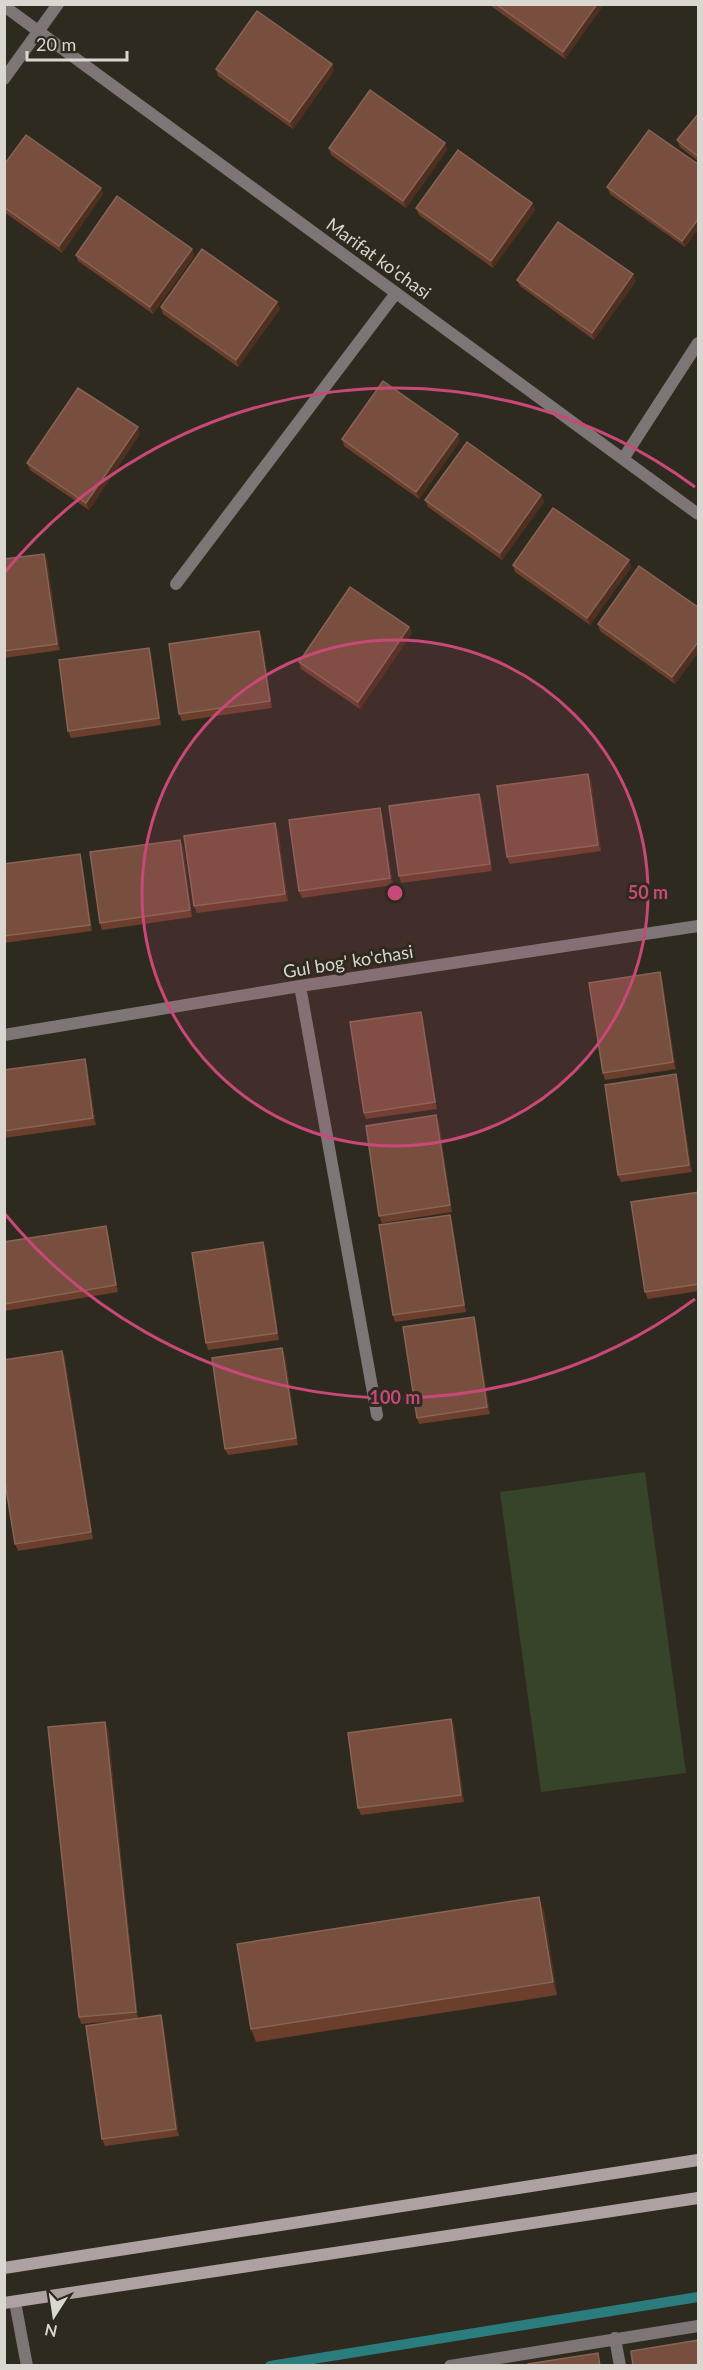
<svg xmlns="http://www.w3.org/2000/svg" width="703" height="2370" font-family="Lato,sans-serif">
<style>
.green{fill:#36452a}
.lines{fill:none;stroke-linecap:round;stroke-linejoin:round}
.stream{stroke:#2a7c7d;stroke-width:10}
.minor{stroke:#7e7676;stroke-width:12}
.secondary{stroke:#ada1a1;stroke-width:12}
.wall{fill:#6c3e2c}
.shaded-wall{fill:#4f2f20}
.building{fill:#784e3e;stroke:#876455;stroke-width:1.5}
.ring{fill:none;stroke:#c84878;stroke-width:3}
.labels{text-anchor:middle;dominant-baseline:central;stroke-width:6;stroke-linejoin:round;paint-order:stroke}
.street-label{font-size:18px;fill:#dad7d0;stroke:#2f2a1f}
.centre{fill:#c84878;stroke:#2f2a1f;stroke-width:3}
.ring-label{font-size:18px;text-anchor:middle;font-weight:bold;fill:#c84878;stroke:#2f2a1f;stroke-width:6;stroke-linejoin:round;paint-order:stroke}
</style>
<rect width="100%" height="100%" fill="#2f2a1f"/>
<path class="green" d="M645 1472 686 1773 541 1792 500 1492Z"/>
<g class="lines">
<path class="stream" d="M270 2366 698 2297"/>
<path class="minor" d="M4 6 698 514
M4 79 58 4
M623 459 698 343
M176 584 396 293
M300 986 377 1415
M4 1035 300 986 698 926
M15 2302 27 2366
M615 2338 620 2366
M450 2366 698 2326"/>
<path class="secondary" d="M4 2268 698 2160
M4 2303 698 2198"/>
</g>
<path class="wall" d="M490 4H604L565 59 491 6Z
M332 64 334 71 293 129 218 76 216 69Z
M699 113V162L680 147 677 140Z
M445 143 447 150 406 208 331 155 329 148Z
M4 165 101 188 103 194 62 253 4 212Z
M699 165V228L685 247 610 194 607 187Z
M532 203 535 210 493 268 419 215 416 208Z
M192 249 194 256 153 314 78 261 76 255Z
M517 280 636 281 594 340 520 286Z
M277 302 280 309 238 367 163 314 161 307Z
M140 434 89 510 30 470 27 463Z
M342 439 460 441 419 499 344 446Z
M541 495 544 502 502 560 428 507 425 500Z
M44 554 47 560 60 650 4 658V559Z
M629 560 631 567 590 625 515 572 513 565Z
M699 608V651L675 684 600 631 598 624Z
M409 627 412 633 360 709 301 669 299 662Z
M259 631 262 638 272 708 182 721 179 714Z
M151 654 161 725 71 738 68 731Z
M591 780 601 851 510 864 507 857Z
M479 794 482 800 492 871 401 883 399 876Z
M382 815 393 885 302 898 299 891Z
M278 830 288 901 197 913 194 906Z
M183 846 192 917 102 930 100 923Z
M82 861 92 931 4 943V864Z
M660 972 662 979 676 1069 605 1080 603 1073Z
M421 1012 423 1018 437 1109 366 1119 364 1113Z
M87 1066 96 1125 4 1138V1070Z
M676 1074 678 1081 692 1172 621 1182 618 1175Z
M439 1122 452 1212 382 1223 379 1216Z
M699 1192V1291L648 1299 645 1292Z
M452 1221 466 1312 395 1322 393 1315Z
M108 1233 118 1292 4 1311V1242Z
M263 1242 266 1249 279 1340 208 1350 206 1343Z
M476 1324 490 1414 419 1424 417 1418Z
M62 1351 65 1358 93 1539 18 1551 15 1544Z
M285 1354 298 1445 228 1455 225 1449Z
M451 1719 454 1726 464 1802 361 1815 358 1808Z
M108 1729 138 2019 81 2024 79 2017Z
M544 1910 557 1995 256 2042 251 2029Z
M161 2015 163 2022 179 2136 105 2146 102 2139Z"/>
<path class="shaded-wall" d="M597 4H604L565 59 563 52Z
M332 64 334 71 293 129 290 122Z
M445 143 447 150 406 208 403 201Z
M101 188 103 194 62 253 59 246Z
M532 203 535 210 493 268 491 261Z
M699 218V228L685 247 682 241Z
M192 249 194 256 153 314 150 307Z
M633 274 636 281 594 340 592 333Z
M277 302 280 309 238 367 236 360Z
M138 427 140 434 89 510 86 503Z
M458 434 460 441 419 499 416 492Z
M541 495 544 502 502 560 500 553Z
M44 554 47 560 60 650 57 644Z
M629 560 631 567 590 625 587 618Z
M409 627 412 633 360 709 358 702Z
M259 631 262 638 272 708 270 701Z
M699 641V651L675 684 672 677Z
M149 648 151 654 161 725 159 718Z
M588 774 591 780 601 851 598 845Z
M479 794 482 800 492 871 490 864Z
M380 808 382 815 393 885 390 878Z
M275 823 278 830 288 901 285 894Z
M180 840 183 846 192 917 190 910Z
M80 854 82 861 92 931 90 925Z
M660 972 662 979 676 1069 673 1062Z
M421 1012 423 1018 437 1109 435 1102Z
M85 1059 87 1066 96 1125 93 1118Z
M676 1074 678 1081 692 1172 689 1165Z
M436 1115 439 1122 452 1212 450 1205Z
M450 1215 452 1221 466 1312 464 1305Z
M106 1226 108 1233 118 1292 116 1285Z
M263 1242 266 1249 279 1340 277 1333Z
M474 1317 476 1324 490 1414 487 1407Z
M282 1348 285 1354 298 1445 296 1438Z
M62 1351 65 1358 93 1539 91 1532Z
M451 1719 454 1726 464 1802 461 1795Z
M105 1722 108 1729 138 2019 136 2012Z
M539 1897 544 1910 557 1995 553 1982Z
M161 2015 163 2022 179 2136 176 2129Z"/>
<path class="building" d="M496 4H597L563 52Z
M257 11 332 64 290 122 216 69Z
M370 90 445 143 403 201 329 148Z
M699 113V157L677 140Z
M649 130 699 165V218L682 241 607 187Z
M26 135 101 188 59 246 4 207V165Z
M458 150 532 203 491 261 416 208Z
M117 196 192 249 150 307 76 255Z
M558 222 633 274 592 333 517 280Z
M202 249 277 302 236 360 161 307Z
M383 381 458 434 416 492 342 439Z
M78 388 138 427 86 503 27 463Z
M467 442 541 495 500 553 425 500Z
M553 508 629 560 587 618 513 565Z
M44 554 57 644 4 651V559Z
M639 566 699 608V641L672 677 598 624Z
M350 587 409 627 358 702 299 662Z
M259 631 270 701 179 714 169 644Z
M149 648 159 718 68 731 59 660Z
M588 774 598 845 507 857 497 786Z
M479 794 490 864 399 876 389 806Z
M380 808 390 878 299 891 289 820Z
M275 823 285 894 194 906 184 836Z
M180 840 190 910 100 923 90 852Z
M80 854 90 925 4 936V864Z
M660 972 673 1062 603 1073 589 983Z
M421 1012 435 1102 364 1113 350 1022Z
M85 1059 93 1118 4 1131V1070Z
M676 1074 689 1165 618 1175 605 1085Z
M436 1115 450 1205 379 1216 366 1126Z
M699 1192V1284L645 1292 631 1202Z
M450 1215 464 1305 393 1315 379 1225Z
M106 1226 116 1285 4 1304V1242Z
M263 1242 277 1333 206 1343 192 1253Z
M474 1317 487 1407 417 1418 403 1327Z
M282 1348 296 1438 225 1449 212 1358Z
M62 1351 91 1532 15 1544 4 1476V1360Z
M451 1719 461 1795 358 1808 348 1733Z
M105 1722 136 2012 79 2017 48 1727Z
M539 1897 553 1982 251 2029 237 1944Z
M161 2015 176 2129 102 2139 86 2026Z
M699 2340V2366H633L631 2351Z
M598 2353 600 2366H528V2364Z"/>
<circle cx="395" cy="893" r="253" fill="#c84878" fill-opacity=".12"/>
<g class="ring">
<circle cx="395" cy="893" r="253"/>
<path d="M695 1299A505 505 0 0 1 5 1214M5 572A505 505 0 0 1 695 487"/>
</g>
<g class="labels">
<g class="street-label">
<text transform="translate(379 258) rotate(36)">Marifat ko'chasi</text>
<text transform="translate(348 961) rotate(-9)">Gul bog' ko'chasi</text>
</g>
</g>
<circle cx="395" cy="893" r="9" class="centre"/>
<g class="ring-label">
<text x="648" y="899">50 m</text>
<text x="395" y="1404">100 m</text>
</g>
<rect width="703" height="2370" fill="none" stroke="#dad7d0" stroke-width="12"/>
<g transform="translate(54 2316) rotate(192)" stroke="#2f2a1f" stroke-width="4.5" paint-order="stroke">
<path d="M0-4.5L10 22L0 15L-10 22Z" fill="#dad7d0"/>
<text y="-9" font-size="16" font-weight="bold" text-anchor="middle" fill="#dad7d0">N</text>
</g>
<path d="M27 51v9h100v-9" fill="none" stroke="#dad7d0" stroke-width="3"/>
<text x="36" y="51" font-size="18" fill="#dad7d0" stroke="#2f2a1f" stroke-width="4.5" paint-order="stroke">20 m</text>
</svg>
